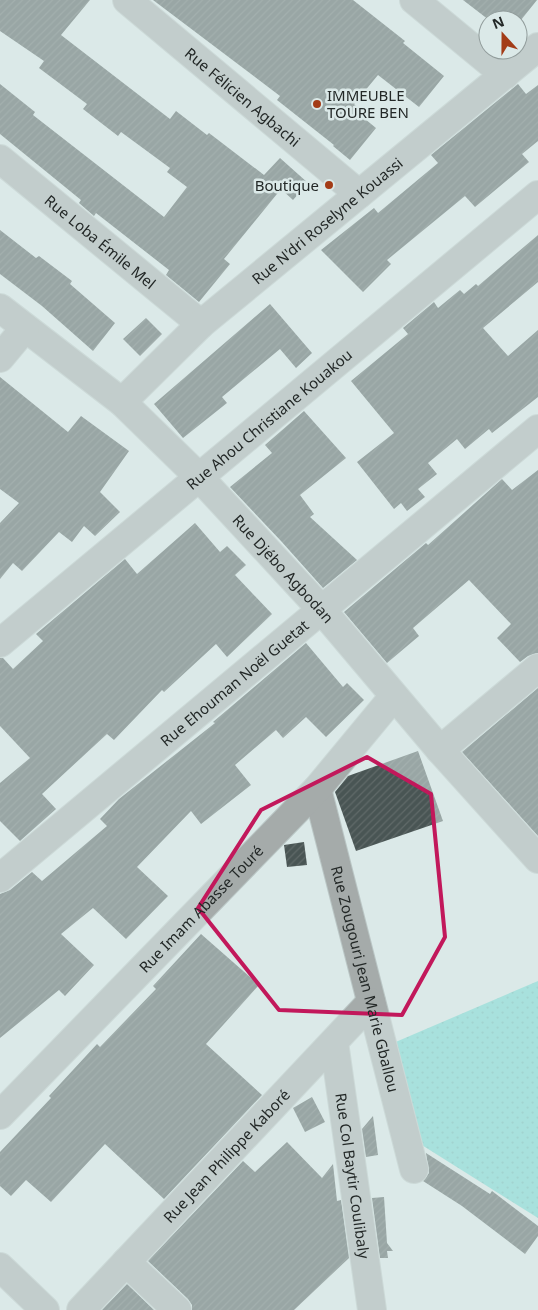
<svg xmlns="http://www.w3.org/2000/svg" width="538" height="1310" font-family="'Noto Sans',sans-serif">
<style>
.grass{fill:url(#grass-dots)}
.building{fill:url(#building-hatch)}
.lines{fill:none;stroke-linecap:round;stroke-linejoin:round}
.street-casing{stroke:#bac6c5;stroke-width:30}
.street{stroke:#a5abaa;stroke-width:28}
.marked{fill:none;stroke:#c2185b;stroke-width:4;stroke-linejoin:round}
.poi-dot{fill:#a33c17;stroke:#dbe9e8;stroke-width:2}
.labels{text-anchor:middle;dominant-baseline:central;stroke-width:5;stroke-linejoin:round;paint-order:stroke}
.poi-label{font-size:15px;fill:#232827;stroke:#dbe9e8;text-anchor:start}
.street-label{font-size:15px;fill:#232827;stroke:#dbe9e8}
</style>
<defs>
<pattern id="grass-dots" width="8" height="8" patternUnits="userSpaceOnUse" patternTransform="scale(1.25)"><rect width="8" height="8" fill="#6cd8d0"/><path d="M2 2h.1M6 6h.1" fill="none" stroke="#5db9b3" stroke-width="1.8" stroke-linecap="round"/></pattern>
<pattern id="building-hatch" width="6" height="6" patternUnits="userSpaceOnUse" patternTransform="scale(1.25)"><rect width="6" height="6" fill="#495554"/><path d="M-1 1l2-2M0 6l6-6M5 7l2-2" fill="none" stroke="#606a69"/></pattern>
</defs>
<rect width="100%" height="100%" fill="#dbe9e8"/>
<path class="grass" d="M538 981V1218L417 1142 391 1044Z"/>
<path class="building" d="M0 0H90L61 35 170 119 176 111 207 135 209 133 264 175 280 158 308 183 293 200 281 189 224 259 230 264 199 302 166 275 169 270 96 213 94 216 79 203 81 200 0 134V84L35 112 33 115 164 217 187 187 167 172 170 168 121 132 118 136 83 109 87 104 39 68 44 61 0 31Z
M153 0H353L405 41 403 43 444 76 419 107 378 75 354 104 357 107 354 110 376 128 350 160 333 146 334 145 277 100 280 96Z
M463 0H537L521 20H489Z
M518 84 526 94 538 85V141L522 154 529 162 475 207 465 196 387 260 391 264 363 292 321 250 374 208 378 213 438 163 431 155Z
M0 230 36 258 39 256 72 281 70 284 115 323 93 351 42 306 0 274Z
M538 235V282L483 328 508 356 538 330V397L492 433 489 429 465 449 457 439 428 463 437 474 418 489 425 497 407 511 401 503 394 509 357 462 394 433 351 381 408 334 403 328 434 302 438 308 460 290 464 294 476 284 478 286Z
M270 304 312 353 296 368 280 349 222 397 227 403 183 438 154 404Z
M146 318 162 334 140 356 123 339Z
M0 377 68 432 81 416 129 451 100 492 120 512 95 536 84 526 72 542 59 532 22 571 13 563 0 579V523L19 503 0 489Z
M304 411 346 458 300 495 314 514 310 517 357 560 323 588 281 541 230 487 272 453 265 445Z
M538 470V653L528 656 520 662 497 638 511 624 469 580 413 628 419 636 387 663 344 612 426 543 428 545 502 479 512 490Z
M195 523 220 552 227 546 246 565 235 575 272 614 227 657 216 644 164 692 162 690 114 740 107 734 42 794 56 809 20 841 0 821V783L30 758 0 726V658H3L13 669 43 641 36 634 125 559 137 574Z
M306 643 343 687 347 683 364 700 326 737 306 717 283 738 276 730 235 765 251 785 201 824 191 811 137 867 168 896 126 939 93 908 61 934 94 965 65 996 59 990 0 1038V894L10 890 32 872 42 881 107 826 100 819 119 799 215 723 213 722Z
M538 688V836L462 752Z
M418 751 443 821 356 851 335 792 348 776Z
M304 842 307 865 287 867 284 845Z
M201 934 259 985 206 1044 262 1095 164 1199 105 1144 51 1202 26 1180 11 1196 0 1186V1152L51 1098 49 1096 97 1044 100 1047 156 989 153 986Z
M312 1097 325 1122 305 1132 293 1108Z
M373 1116 378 1155 366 1157 362 1129Z
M287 1142 322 1178 333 1164 337 1201 341 1200 349 1258 294 1310H192V1305L188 1299 148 1261 243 1161 255 1172Z
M426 1153 490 1194 492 1191 538 1226V1236L525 1254 462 1206 423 1181 429 1173Z
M384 1197 387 1243 393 1251H387L388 1258H380L372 1198Z
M127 1284 154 1310H102Z"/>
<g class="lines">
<g class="street-casing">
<g id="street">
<path id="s1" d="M127 0 359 194"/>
<path d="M414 0 505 75"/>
<path id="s2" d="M0 159 201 324"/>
<path id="s3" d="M0 308 122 402 200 478 321 609 440 750 538 859"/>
<path d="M0 358 25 328"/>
<path id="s4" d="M122 402 201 324 538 47"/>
<path id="s5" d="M0 643 538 195"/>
<path d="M440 750 538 668"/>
<path id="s6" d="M317 789 414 1169"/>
<path id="s7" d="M0 878 538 429"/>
<path id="s8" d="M334 1042 372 1310"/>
<path id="s9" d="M0 1115 317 789 394 696"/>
<path d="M126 1262 177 1310"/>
<path d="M0 1267 45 1310"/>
<path id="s10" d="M81 1310 371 1002"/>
</g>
</g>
<use href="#street" class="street"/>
</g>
<path d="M0 0H538V1310H0ZM367 757 431 794 445 937 402 1015 279 1010 198 908 261 810Z" fill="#dbe9e8" fill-opacity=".55" fill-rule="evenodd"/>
<path class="marked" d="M367 757 431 794 445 937 402 1015 279 1010 198 908 261 810Z"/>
<g class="poi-dot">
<circle cx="317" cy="104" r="5"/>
<circle cx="329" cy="185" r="5"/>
</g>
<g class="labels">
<g class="poi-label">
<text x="327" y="95">IMMEUBLE<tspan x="327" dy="17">TOURE BEN</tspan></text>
<text x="319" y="185" text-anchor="end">Boutique</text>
</g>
<g class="street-label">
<text stroke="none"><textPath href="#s1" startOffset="151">Rue Félicien Agbachi</textPath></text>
<text stroke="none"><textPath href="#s4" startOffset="274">Rue N'dri Roselyne Kouassi</textPath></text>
<text stroke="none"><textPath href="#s2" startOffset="130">Rue Loba Émile Mel</textPath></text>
<text stroke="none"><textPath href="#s5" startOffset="350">Rue Ahou Christiane Kouakou</textPath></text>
<text stroke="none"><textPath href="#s3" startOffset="386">Rue Djébo Agbodan</textPath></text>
<text stroke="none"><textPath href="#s7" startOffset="305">Rue Ehouman Noël Guetat</textPath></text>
<text stroke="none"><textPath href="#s9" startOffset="288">Rue Imam Abasse Touré</textPath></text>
<text stroke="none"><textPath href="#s6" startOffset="196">Rue Zougouri Jean Marie Gballou</textPath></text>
<text stroke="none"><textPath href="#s10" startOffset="212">Rue Jean Philippe Kaboré</textPath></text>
<text stroke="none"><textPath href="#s8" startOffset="135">Rue Col Baytir Coulibaly</textPath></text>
</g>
</g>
<g transform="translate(503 35) rotate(339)"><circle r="24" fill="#dbe9e8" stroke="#919c9b"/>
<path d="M0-4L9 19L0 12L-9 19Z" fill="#a33c17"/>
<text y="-8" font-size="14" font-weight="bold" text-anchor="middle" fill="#232827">N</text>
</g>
</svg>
